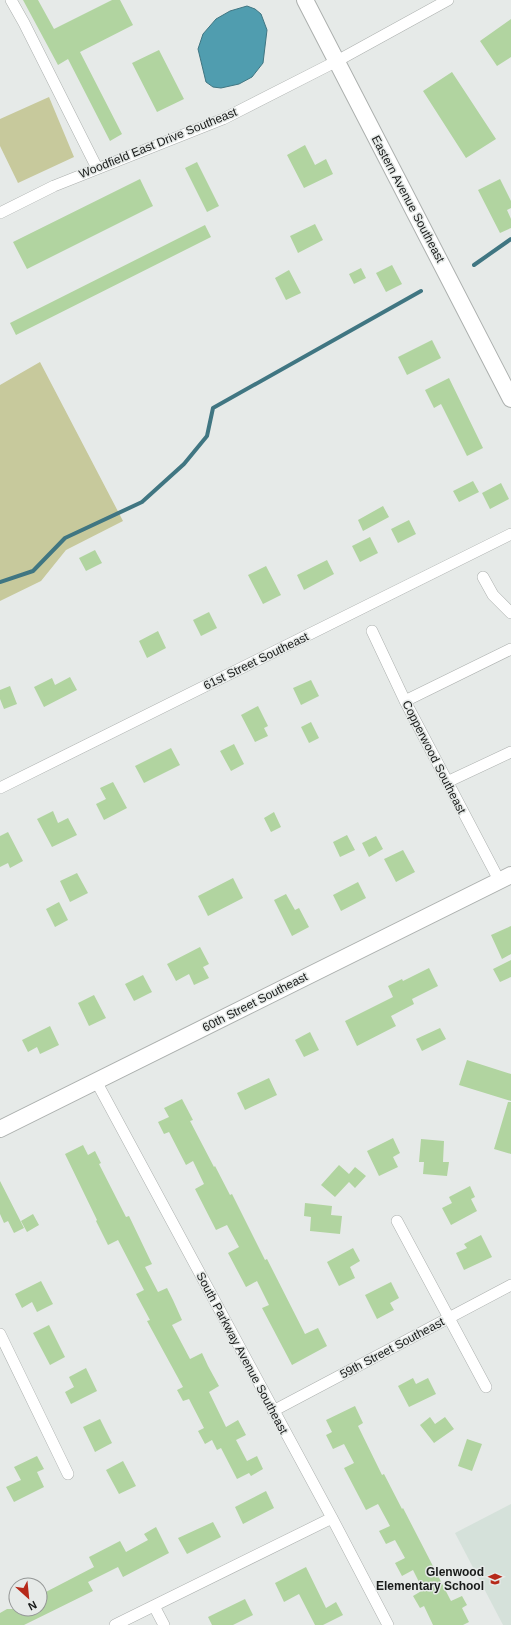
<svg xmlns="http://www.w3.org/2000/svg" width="511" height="1625" font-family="Helvetica,sans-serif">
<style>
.built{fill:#d5e1da}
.green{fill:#c7c99c}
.water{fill:#509daf;stroke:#407682}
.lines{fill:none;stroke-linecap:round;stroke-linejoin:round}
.stream{stroke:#407682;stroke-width:4}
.building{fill:#b1d4a0}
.street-casing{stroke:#acb0ae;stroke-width:12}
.secondary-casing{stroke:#acb0ae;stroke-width:18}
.street{stroke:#fff;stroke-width:11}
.secondary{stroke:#fff;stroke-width:16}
.labels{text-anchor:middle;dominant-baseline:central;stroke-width:3;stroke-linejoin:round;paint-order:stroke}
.street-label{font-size:12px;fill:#191b1a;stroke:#e6eae8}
.poi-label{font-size:12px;font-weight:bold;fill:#191b1a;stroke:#e6eae8;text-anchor:end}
</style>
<rect width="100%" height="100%" fill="#e6eae8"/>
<path class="built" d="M511 1504V1625H503L455 1533Z"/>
<path class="green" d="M49 97 74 157 18 183 0 146V119Z
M40 362 123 521 66 550 41 581 0 601V385Z"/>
<path class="water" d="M247 6 255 9 261 14 267 30 263 63 252 77 239 84 221 88 213 87 206 82 198 49 203 34 216 19 230 11Z"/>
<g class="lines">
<path class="stream" d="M474 265 511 239
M0 582 33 571 65 538 142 502 184 464 207 436 213 408 421 291"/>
</g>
<path class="building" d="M23 0H38L54 29 112 0H120L133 25 80 52 122 134 110 141 68 59 58 65Z
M511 19V57L497 66 480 41Z
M159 50 184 99 157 112 132 63Z
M452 72 496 139 466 158 423 91Z
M305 145 315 165 326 159 333 174 304 188 287 155Z
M197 162 219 206 207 212 185 168Z
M140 179 153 206 27 269 13 242Z
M500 179 511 201V208L507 210 511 219V228L500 233 478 190Z
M315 224 323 240 298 253 290 236Z
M205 225 211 237 16 335 10 323Z
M392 265 402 284 386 292 376 273Z
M361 268 366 278 354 284 349 274Z
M289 270 301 293 286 300 275 278Z
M432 340 441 358 407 375 398 357Z
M449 378 483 448 467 456 441 404 434 408 425 390Z
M473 481 479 492 459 502 453 491Z
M501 483 509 499 490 509 482 493Z
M383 506 389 517 363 531 358 520Z
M409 520 416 534 398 543 391 529Z
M370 537 378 553 360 562 352 546Z
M95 550 102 563 86 571 79 558Z
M327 560 334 574 304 590 297 575Z
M266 566 281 595 263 604 248 575Z
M209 612 217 628 201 636 193 620Z
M158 631 166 648 147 658 139 641Z
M70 677 77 690 44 707 34 687 52 678 55 685Z
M311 680 319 696 301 705 293 688Z
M10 686 17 704 4 709 0 699V690Z
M258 706 268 726 264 728 268 736 255 742 241 715Z
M311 722 319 738 309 743 301 727Z
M234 744 244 764 231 771 220 751Z
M171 748 180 765 144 783 135 766Z
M113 782 127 808 104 820 96 804 106 799 100 788Z
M53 811 58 823 68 818 77 835 52 847 37 819Z
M274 812 281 827 271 832 264 818Z
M8 832 23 861 10 868 8 863 0 867V836Z
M347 835 355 850 340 857 333 842Z
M376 836 383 849 369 857 362 843Z
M403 850 415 872 396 882 384 859Z
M77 873 88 893 70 902 60 881Z
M233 878 243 898 208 916 198 896Z
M358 882 366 898 341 911 333 895Z
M286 894 295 910 299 908 309 927 292 936 274 900Z
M59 902 68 920 55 927 46 909Z
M511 926V954L502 959 491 935Z
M200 947 209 964 203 967 209 978 194 985 189 974 176 981 167 964Z
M511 960V977L500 982 493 969Z
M429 968 438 986 412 999 414 1004 391 1016 396 1026 357 1046 345 1021 393 997 388 986 402 979 403 981Z
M143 975 152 992 134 1001 125 984Z
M94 995 106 1018 89 1026 78 1003Z
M50 1026 59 1045 40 1054 37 1047 28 1052 22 1040Z
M440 1028 446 1039 422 1051 416 1039Z
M310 1032 319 1050 304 1057 295 1040Z
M467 1060 511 1074V1101L459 1085Z
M269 1078 277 1095 245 1110 237 1093Z
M182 1099 193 1120 190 1121 214 1167 215 1166 230 1195 232 1194 265 1260 267 1259 305 1334 318 1328 327 1346 292 1365 262 1308 269 1305 257 1281 246 1287 228 1253 239 1247 227 1225 216 1230 195 1189 204 1184 193 1161 186 1165 169 1132 164 1134 158 1122 169 1117 164 1108Z
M508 1102H511V1154L494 1149Z
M393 1138 400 1153 393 1157 398 1167 379 1176 367 1151Z
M421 1139 444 1141 443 1162H449L447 1176 423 1174 424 1162H419Z
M83 1145 88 1155 95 1151 101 1163 99 1164 126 1217 129 1216 152 1264 145 1267 158 1292 167 1288 173 1300 182 1320 172 1325 190 1359 202 1353 208 1366 219 1386 209 1392 226 1427 238 1420 246 1435 236 1440 247 1461 257 1456 263 1469 251 1476 249 1473 237 1479 221 1448 217 1450 212 1440 205 1444 198 1431 204 1428 189 1399 183 1401 177 1390 183 1387 147 1321 150 1320 136 1294 144 1290 118 1240 108 1245 96 1221 97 1220 65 1154Z
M339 1165 349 1174 355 1167 366 1176 355 1188 349 1182 335 1197 321 1185Z
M0 1181 24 1228 14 1233 8 1221 4 1223 0 1214Z
M470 1186 475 1197 471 1199 477 1211 451 1225 442 1208 452 1203 449 1197Z
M305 1203 332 1206 331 1215 342 1216 340 1234 310 1231 311 1217 304 1216Z
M33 1214 39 1225 27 1232 21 1221Z
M481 1235 492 1257 464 1270 456 1253 467 1248 464 1244Z
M353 1248 360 1261 350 1267 355 1278 339 1286 327 1262Z
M41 1281 53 1304 37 1312 32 1302 22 1308 15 1294Z
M391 1282 399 1298 390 1303 394 1310 377 1319 365 1295Z
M49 1325 65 1357 50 1365 33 1333Z
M86 1368 97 1391 71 1404 65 1392 74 1387 69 1377Z
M413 1378 416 1384 428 1378 436 1394 409 1407 398 1386Z
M355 1406 363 1423 358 1426 382 1475 384 1474 402 1509 403 1508 451 1601 462 1596 467 1605 462 1608 469 1622 463 1625H433L424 1606 420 1608 413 1596 423 1590 413 1570 402 1576 395 1563 405 1558 395 1540 386 1544 379 1531 390 1526 378 1504 366 1510 344 1468 354 1463 344 1444 333 1449 326 1435 332 1432 326 1420Z
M430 1417 435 1424 445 1417 454 1429 434 1443 420 1425Z
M100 1419 112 1443 95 1452 83 1427Z
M467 1439 482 1444 472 1471 458 1466Z
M37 1456 44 1469 37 1472 44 1487 14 1502 6 1487 21 1480 14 1467Z
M123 1461 136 1486 119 1494 106 1470Z
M266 1491 274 1508 243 1524 235 1507Z
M213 1522 221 1537 187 1554 178 1538Z
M156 1527 169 1553 123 1577 118 1567 88 1582 93 1591 24 1625H0V1613L7 1609H40V1595L94 1567 89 1557 120 1541 126 1552 148 1540 144 1534Z
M306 1567 326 1608 336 1602 343 1615 323 1625H315L299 1594 284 1602 275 1583Z
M245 1599 253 1615 233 1625H212L208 1617Z"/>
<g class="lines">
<g class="street-casing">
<path id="street" d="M11 0 24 23 97 168
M0 213 54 186 223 119 337 61 448 0
M483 577 493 595 511 613
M372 631 405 701 499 880
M405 701 511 649
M447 782 511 752
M0 788 511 534
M96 1081 332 1518 388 1625
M397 1221 486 1387
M0 1334 68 1474
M273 1411 511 1285
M154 1606 164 1625
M115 1625 332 1518"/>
</g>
<g class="secondary-casing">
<path id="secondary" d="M305 0 511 399
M0 1129 511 875"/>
</g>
<use href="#street" class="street"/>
<use href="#secondary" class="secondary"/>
</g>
<defs>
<g id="school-bare" transform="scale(1.08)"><path d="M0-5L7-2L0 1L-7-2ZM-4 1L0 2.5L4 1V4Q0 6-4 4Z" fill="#b62919" stroke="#e6eae8" stroke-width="2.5" paint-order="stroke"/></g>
</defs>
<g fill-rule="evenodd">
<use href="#school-bare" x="495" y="1579"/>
</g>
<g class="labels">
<g class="street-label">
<text transform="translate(158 143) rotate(-22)">Woodfield East Drive Southeast</text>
<text transform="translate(408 199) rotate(62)">Eastern Avenue Southeast</text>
<text transform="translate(256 661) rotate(-26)">61st Street Southeast</text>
<text transform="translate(434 757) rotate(63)">Copperwood Southeast</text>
<text transform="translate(255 1002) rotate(-27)">60th Street Southeast</text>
<text transform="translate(392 1348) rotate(-28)">59th Street Southeast</text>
<text transform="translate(242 1353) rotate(62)">South Parkway Avenue Southeast</text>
</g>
<g class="poi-label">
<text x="484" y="1572">Glenwood<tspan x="484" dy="14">Elementary School</tspan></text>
</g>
</g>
<g transform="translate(28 1597) rotate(153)"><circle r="19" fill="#e6eae8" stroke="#949796"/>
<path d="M0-3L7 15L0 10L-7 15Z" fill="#b62919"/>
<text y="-6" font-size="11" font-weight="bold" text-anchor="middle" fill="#191b1a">N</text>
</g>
</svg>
